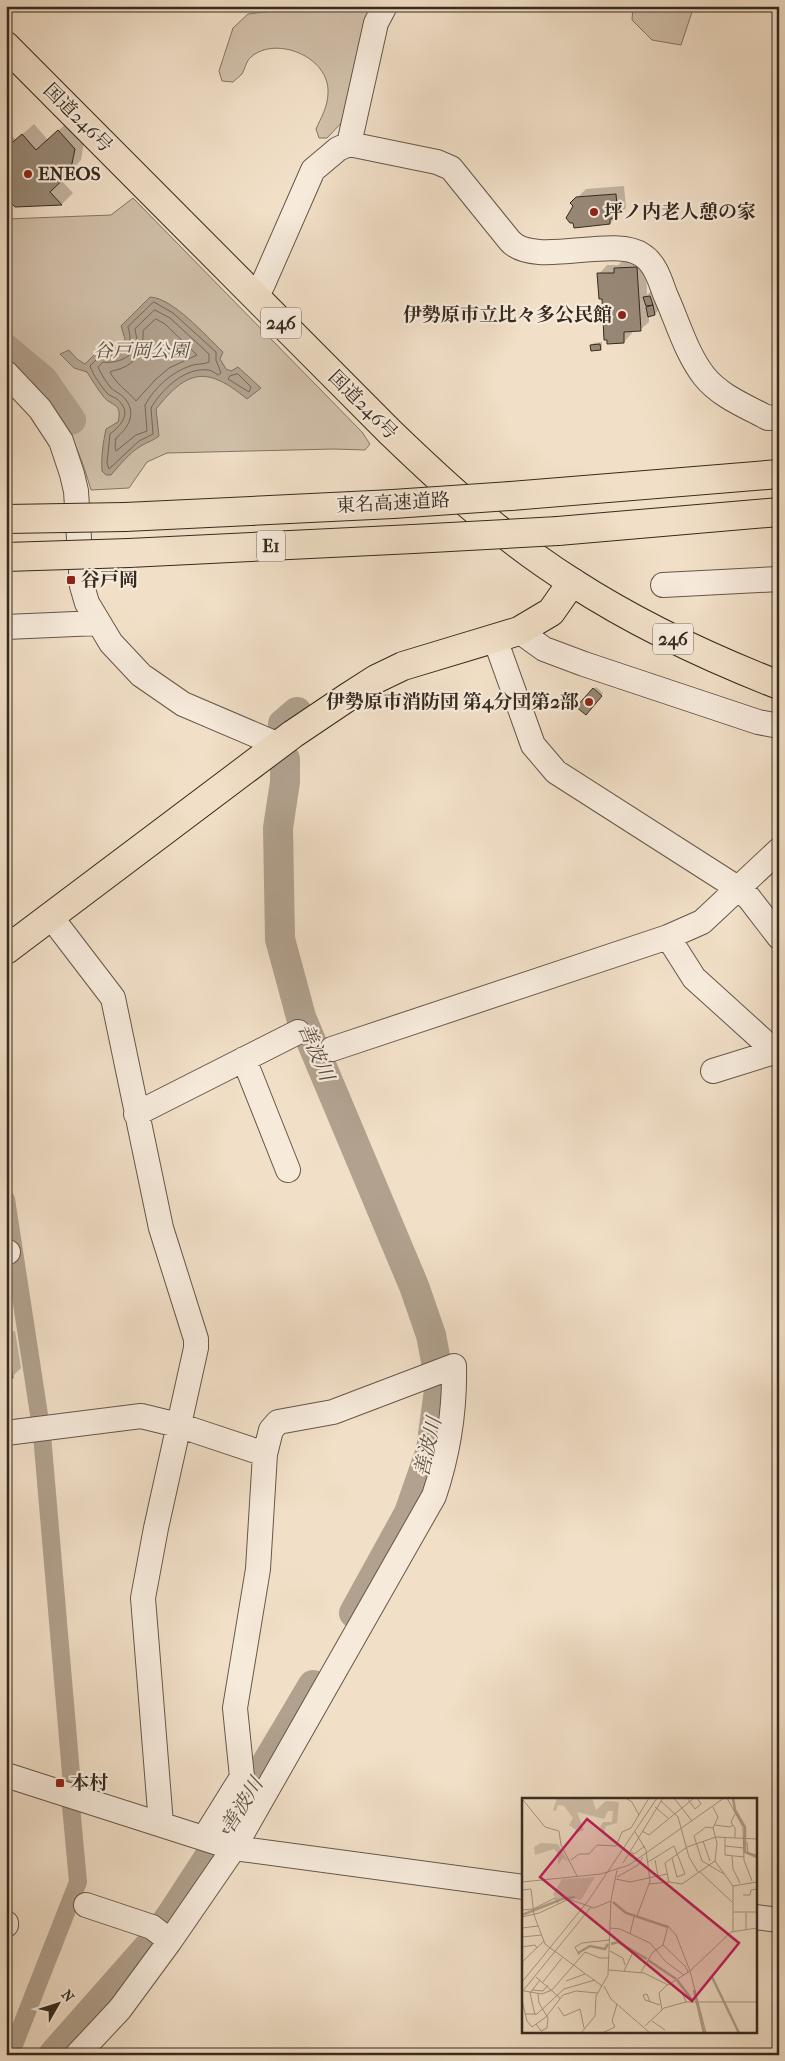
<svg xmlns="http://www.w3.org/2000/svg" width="785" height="2061" font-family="'IM FELL French Canon','Noto Serif JP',serif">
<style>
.green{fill:#d1c0aa;stroke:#847564}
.water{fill:#b1a18e;stroke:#807161}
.shadow{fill:#0003}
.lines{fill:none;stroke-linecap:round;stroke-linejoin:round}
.shore{stroke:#746656;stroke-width:1}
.canal{stroke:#b1a18e;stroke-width:18}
.river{stroke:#b1a18e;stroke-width:30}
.building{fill:#978876;stroke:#362a1e}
.minor-casing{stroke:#655748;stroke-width:26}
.major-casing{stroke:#362a1e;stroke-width:30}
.highway-casing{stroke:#362a1e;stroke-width:30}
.minor{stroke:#f6eadb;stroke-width:24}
.major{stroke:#f1dfc7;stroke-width:28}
.highway{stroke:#f1dfc7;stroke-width:28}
.highway-bridge-casing{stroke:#362a1e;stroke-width:30;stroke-linecap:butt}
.highway-bridge{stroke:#f1dfc7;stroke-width:28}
.poi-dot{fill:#8f2418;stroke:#f6eadb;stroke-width:2}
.labels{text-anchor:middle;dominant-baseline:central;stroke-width:4.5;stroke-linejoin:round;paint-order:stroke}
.shield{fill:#f6eadb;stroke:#706457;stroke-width:1}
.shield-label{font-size:18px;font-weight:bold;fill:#362a1e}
.street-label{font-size:19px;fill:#362a1e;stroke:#f6eadb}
.poi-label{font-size:19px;font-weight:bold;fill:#362a1e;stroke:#f6eadb;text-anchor:start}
.park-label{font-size:19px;font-style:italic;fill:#5d5041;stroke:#f6eadb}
.water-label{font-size:20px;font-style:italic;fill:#5b4e40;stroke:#f6eadb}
.inset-river{fill:none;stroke:#b1a18e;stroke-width:2.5}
.inset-road{fill:none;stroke:#a69783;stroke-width:1}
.view{fill:#c2185b;fill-opacity:0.15;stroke:#c2185b;stroke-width:2.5}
.inset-edge{fill:none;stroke:#362a1e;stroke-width:2.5}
</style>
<rect width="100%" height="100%" fill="#f1dfc7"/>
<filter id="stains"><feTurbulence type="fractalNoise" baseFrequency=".004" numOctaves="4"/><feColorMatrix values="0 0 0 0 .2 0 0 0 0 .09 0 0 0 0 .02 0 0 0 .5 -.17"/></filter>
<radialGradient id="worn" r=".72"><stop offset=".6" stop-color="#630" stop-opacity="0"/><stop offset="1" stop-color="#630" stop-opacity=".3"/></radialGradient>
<path class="green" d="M300 6H377L344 120 327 138H319L316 129C321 118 328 106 328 93 330 57 276 35 251 57 246 61 245 69 242 74 239 77 236 79 233 82L222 81 219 71 233 28 248 14 298 8Z
M633 6H694L681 45 652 40 632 20Z
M133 198 362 432 370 444 365 450 334 449 167 453 147 462 129 488 91 490C76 437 52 389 6 356V219L111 215Z"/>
<path class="water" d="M150 297C173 298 206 336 223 352L220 359 226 369 231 371 238 367 261 388 247 399C207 366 188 369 156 409L159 436C153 441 147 442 141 446 129 453 120 465 111 475H106L102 471C101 457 103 443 106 429L118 422C123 402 111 407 103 396 97 388 92 380 87 372L74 368 60 354 69 350 77 359 85 364 101 348 108 352 122 347 125 339 121 326Z"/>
<path class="shadow" d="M70 120 85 137 81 160 61 180 73 193 62 204 16 206 6 195V134L9 132 16 140 34 124 48 140Z
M624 186 626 208 610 223 572 203 586 189Z
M646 259 647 295 653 289 663 305 655 314 649 315V322L640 330H632V333L624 342 603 298 599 274 607 265H618L624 260Z
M602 342V347L600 349 591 345 594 343Z
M596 687 603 693 585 713 578 707Z
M15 1331 21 1368 12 1377 6 1378V1332Z"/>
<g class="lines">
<path class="shore" d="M154 302 173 313 216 352V360L221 373 218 375C215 373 211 370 208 370 185 367 161 390 151 408L153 434 139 441 109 469 107 463 110 434C123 424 132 412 117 399 113 396 109 396 107 393 101 386 93 375 90 366L101 355C113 358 130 354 130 339 130 335 129 330 128 327Z
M155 310 170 318 209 354V362C204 365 197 363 190 366 172 372 154 388 145 405L147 431 136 435 116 451 115 448 116 438C127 429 137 415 126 400 122 394 115 392 111 388 106 382 101 374 98 367L103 362C117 364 135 357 137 341 137 337 135 332 135 329Z
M156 319 165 324 197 355 169 368 155 380 136 401C128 391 116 384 110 372 114 370 118 370 122 368 138 362 144 347 143 331Z
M238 374 251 387 249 392 228 379 230 376Z"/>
<path class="canal" d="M6 1199 40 1421
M42 1435 72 1785
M10 2055 78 1882 71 1806"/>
<path class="river" d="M6 349 43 380 71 420
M283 724 297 712
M285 759V782L278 828 280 939 301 1017 414 1286 431 1335 440 1382 431 1450 409 1513 354 1613
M53 2055 151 1944 174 1911 228 1828 313 1685"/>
</g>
<path class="building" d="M58 130 75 149 70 173 50 192 62 205 15 207 6 197V148L22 134 36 150Z
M616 194 618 218 610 219V224L574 228 573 223H570L566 218 573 206 570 203 576 197Z
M637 267 641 331 624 332V343L607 344V340H604L602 299H599L597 273H614V268Z
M650 296 653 305 646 306 643 297Z
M653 305 655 315 648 317 646 307Z
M600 344 601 350 591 351 590 345Z
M593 688 602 696 586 715 576 707Z
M6 1339 13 1378 6 1379Z"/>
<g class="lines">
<g class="minor-casing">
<path id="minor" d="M349 144 376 23 385 6
M256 297 263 284 313 170 338 149 349 144 437 162 451 168 510 241C534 268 614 235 642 255 655 263 660 280 665 294 677 320 686 353 704 376 719 395 743 405 764 416L768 418 779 417
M6 373 40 409 61 441 72 474 76 491 82 586 87 603 111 643 141 675 183 704 279 745
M663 585 779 579
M6 627 98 623
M519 631 544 649 584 664 758 722 779 726
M495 639 533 745 556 772 739 889 749 898 779 937
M51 917 113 998 161 1228 196 1339V1348L156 1528 143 1598 161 1824
M668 937 694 978 779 1055
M332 1049 668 937 702 922 779 850
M244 1059 288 1170
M713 1071 774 1052
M136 1114 298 1032
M6 1252H8
M6 1433 141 1416 178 1425 265 1454
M6 1775 234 1848 524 1887
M86 1905 152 1927 170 1941
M756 1917 779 1920
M6 1923V1925
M77 2055 120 2009 170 1941 234 1848 434 1496C448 1454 455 1410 454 1366L333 1412 278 1422 271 1430 265 1454 258 1569 235 1708 242 1777 204 1838"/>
</g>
<g class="major-casing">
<path id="major" d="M6 950 293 734 348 697 376 679 403 666 519 631 551 612 572 582"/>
</g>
<g class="highway-casing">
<path id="highway" d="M6 46 390 432C447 487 505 540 572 582 637 624 707 657 779 685
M511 496 779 474
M125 517 393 504
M558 531 779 512
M129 553 413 539"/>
</g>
<use href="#minor" class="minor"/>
<use href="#major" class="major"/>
<use href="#highway" class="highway"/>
<g class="highway-bridge-casing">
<path id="highway-bridge" d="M393 504 511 496
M6 519 125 517
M413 539 558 531
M6 557 129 553"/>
</g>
<use href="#highway-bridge" class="highway-bridge"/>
</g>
<g class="poi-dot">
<circle cx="28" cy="174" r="5"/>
<circle cx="594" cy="212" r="5"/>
<circle cx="622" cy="315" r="5"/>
<rect x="66" y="575" width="10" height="10" rx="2.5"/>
<circle cx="589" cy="702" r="5"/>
<rect x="55" y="1778" width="10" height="10" rx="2.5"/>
</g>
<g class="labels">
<g class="shield">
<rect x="261" y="307.5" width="40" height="31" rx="4"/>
<rect x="257" y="530.5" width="28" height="31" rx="4"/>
<rect x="653" y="623.5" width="40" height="31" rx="4"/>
</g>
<g class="shield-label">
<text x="281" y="323">246</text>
<text x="271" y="546">E1</text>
<text x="673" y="639">246</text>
</g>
<g class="street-label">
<text transform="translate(78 118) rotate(45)">国道246号</text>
<text transform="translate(363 405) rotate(45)">国道246号</text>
<text transform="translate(393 503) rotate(-3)">東名高速道路</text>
</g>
<g class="poi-label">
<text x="38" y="174">ENEOS</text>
<text x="604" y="212">坪ノ内老人憩の家</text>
<text x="612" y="315" text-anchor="end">伊勢原市立比々多公民館</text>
<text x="81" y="580">谷戸岡</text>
<text x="579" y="702" text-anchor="end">伊勢原市消防団 第4分団第2部</text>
<text x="70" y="1783">本村</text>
</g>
<g class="park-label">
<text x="141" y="351">谷戸岡公園</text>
</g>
<g class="water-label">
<text transform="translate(316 1052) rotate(67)">善波川</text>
<text transform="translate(428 1447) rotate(-77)">善波川</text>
<text transform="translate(242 1805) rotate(-58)">善波川</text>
</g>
</g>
<g transform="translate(522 1798)">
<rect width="235" height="235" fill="#f1dfc7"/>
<path d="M35 0H70L74 12 84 3 97 4 95 25 84 28 82 35 78 29 81 24H90L91 13H86L82 21 55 14 62 32 57 34 47 27 51 20 42 8 36 7 34 13 31 12ZM19 45 36 46 46 64 41 60 36 67V56L32 51 13 57 12 49ZM73 79 59 102 48 100 36 104 31 96 40 81Z" fill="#d1c0aa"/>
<path class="inset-river" d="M211 0 213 12 223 29V54L235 59M91 104 104 115 146 129M0 117 40 101 53 99M89 146 96 144 125 161M56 155 68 148 83 151 86 146M126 162 154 181M190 179 217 235M155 182 171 203M172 192 182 235"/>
<path class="inset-road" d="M104 0 110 4 117 17M152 0 170 23M165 0 173 11 179 6 175 0M205 0 221 29 222 62 230 83M1 2 23 29 37 33 39 47 55 78M139 3 156 19 167 59 176 74M133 9 146 20M191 9 196 19 191 30 195 45 193 63 211 88V133M213 16 209 24 213 30V40M193 27 208 29 211 27M191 30 184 29 172 38 180 63 202 76M120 33 127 37 172 0M113 34 124 52 128 83 115 118M203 39V57L222 59M181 43 188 63M225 44 226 55 235 57M203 48 222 50M109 54 112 56 123 48M210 58 211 71 218 85M49 62 57 56H67L75 47 94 48 100 34 109 30 127 0M133 62 136 78M126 64 152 48 163 76 155 79 150 60M101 65 141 0M177 73 210 104M95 79 116 67 121 59M94 81 108 84 145 76M0 84 79 76 107 67 202 0M147 84 143 65 165 49 194 39 235 41M127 86 147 84 160 86 193 63M211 88 235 84M0 92 9 91 12 117 23 146 80 188M221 97H228L229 92 235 91M0 112 11 111 33 100 36 105M211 114H235M224 115V131M0 119 17 115 47 101 72 110 89 103M0 130 16 128M88 130 98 131 128 145 144 164 162 177M108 136 112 119M0 139 20 137M141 147 146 128 154 137 168 173 184 235M141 147 163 168 166 174M0 149 13 147 15 150M88 153 101 160 103 167M57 157 53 149 60 145 87 142M0 164 22 143M87 172 122 175 146 187 168 173 209 134 235 130M102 173 111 154M119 174 131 154 141 147M14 179 38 200M44 183 63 176M0 184 66 103 135 0M21 184 40 160M148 186 160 194 164 204H235M82 188 89 201 128 235M10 192 21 193 26 187M2 193 20 196 30 192 63 154 78 160H87M0 194 69 109M0 202 5 223 10 229 24 219 41 197 54 193 75 195M128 204 125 196 121 197 123 202 138 207M36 209 42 218 58 211 62 230M140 212 137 195 145 187M4 216H15L42 191 73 182M13 217 8 195 18 182M130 223 143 232M14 226 19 233 25 230 26 220 17 205 16 196M123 228 142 210 164 204M59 235 73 218 74 198 86 177 89 102 95 72M80 235 93 229 90 223 95 206"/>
<path class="view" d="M65 21 217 145 170 203 18 79Z"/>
<rect width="235" height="235" class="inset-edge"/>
</g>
<rect width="785" height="2061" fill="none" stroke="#f1dfc7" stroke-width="25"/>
<rect x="8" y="8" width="770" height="2046" fill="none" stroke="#362a1e" stroke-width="2.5"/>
<rect x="12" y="12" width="760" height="2036" fill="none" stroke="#362a1e"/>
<g transform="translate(58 2004) rotate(51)" stroke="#f6eadb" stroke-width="4" paint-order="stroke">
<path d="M0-4L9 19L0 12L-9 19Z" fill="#362a1e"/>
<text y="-8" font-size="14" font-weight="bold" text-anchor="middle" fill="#362a1e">N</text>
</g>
<rect width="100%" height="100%" filter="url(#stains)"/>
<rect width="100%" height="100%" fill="url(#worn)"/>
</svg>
